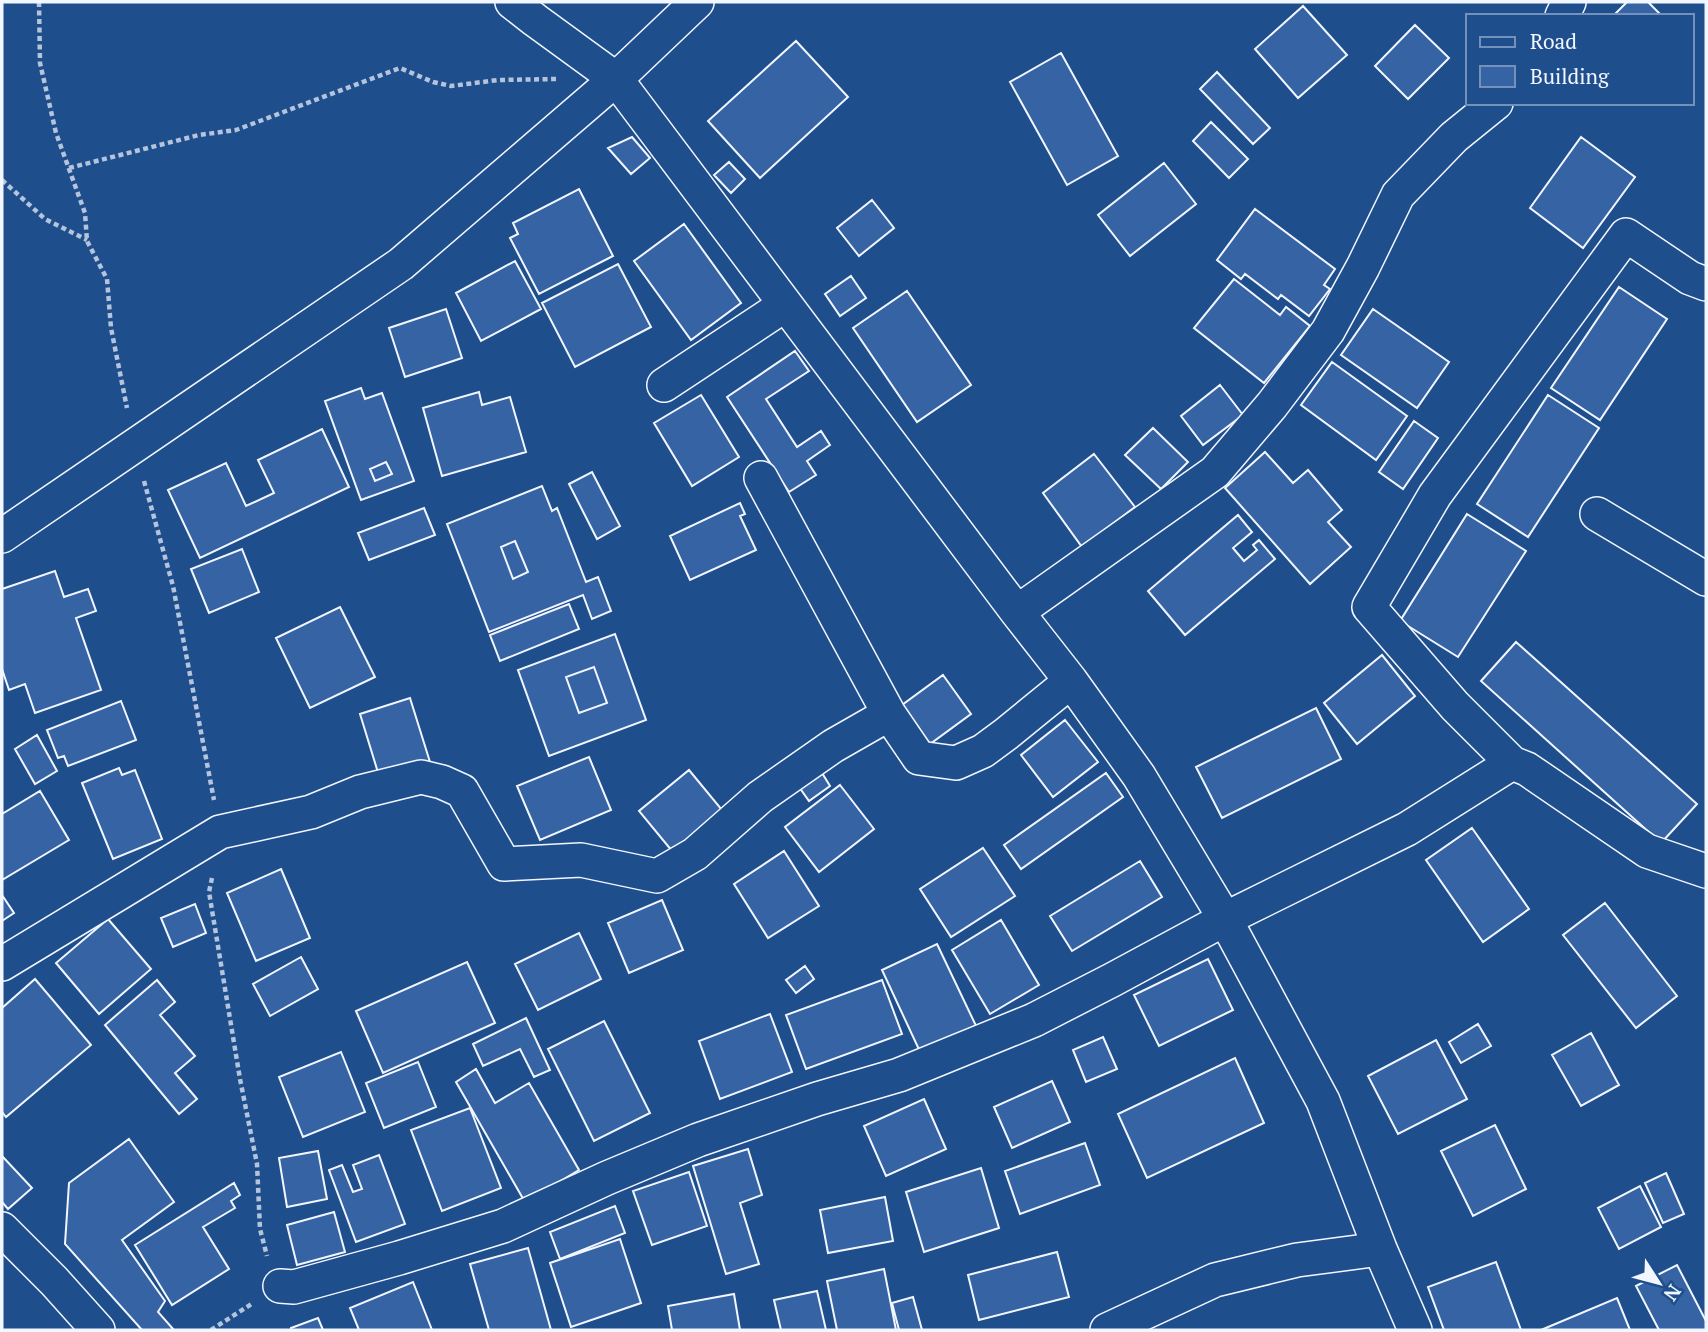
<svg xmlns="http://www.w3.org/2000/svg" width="1708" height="1332" font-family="'PT Serif',serif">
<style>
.building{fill:#3563a3;stroke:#f2f6ff;stroke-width:2;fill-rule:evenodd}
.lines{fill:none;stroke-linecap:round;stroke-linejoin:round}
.street-casing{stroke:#f2f6ff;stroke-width:36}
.path{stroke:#b3c4dc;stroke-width:4.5;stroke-dasharray:5 3.5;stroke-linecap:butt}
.street{stroke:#1f4e8c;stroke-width:33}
</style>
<rect width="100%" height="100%" fill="#1f4e8c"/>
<path class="building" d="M1627 2H1648L1662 16H1613Z
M1303 6 1347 55 1298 98 1255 49Z
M1415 25 1449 58 1408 99 1375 66Z
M796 41 848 97 760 178 708 121Z
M1061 53 1118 156 1067 185 1010 82Z
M1217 72 1270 128 1253 144 1200 89Z
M1211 122 1248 159 1229 178 1193 141Z
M632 137 650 158 631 174 608 148Z
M1581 137 1635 177 1583 248 1530 208Z
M729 162 745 179 731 193 714 175Z
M1164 163 1196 204 1130 256 1098 215Z
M579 189 613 256 539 294 510 238 518 234 513 223Z
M872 200 894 228 859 256 837 228Z
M1255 209 1335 269 1324 285 1330 289 1309 316 1281 295 1278 299 1245 274 1241 279 1217 260Z
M684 224 741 303 691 340 634 261Z
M515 261 541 309 481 341 456 293Z
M618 264 651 327 575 367 542 303Z
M851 276 866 298 840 316 825 294Z
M1234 279 1280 315 1286 307 1310 326 1264 383 1194 328Z
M1619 287 1667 319 1600 420 1551 388Z
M907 291 971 385 917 422 853 328Z
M446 309 462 358 405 377 389 328Z
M1373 309 1449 362 1417 408 1341 355Z
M795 351 809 371 766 399 797 447 821 431 830 445 807 461 816 475 789 492 727 397Z
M1332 362 1407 416 1376 460 1301 405Z
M1220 385 1243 415 1203 445 1181 416Z
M361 388 365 399 382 393 414 481 361 500 325 401ZM386 462 392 474 375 481 370 469Z
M479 392 482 405 510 397 526 452 442 476 423 408Z
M701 395 739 457 692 486 654 423Z
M1548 395 1599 428 1528 537 1477 504Z
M1414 421 1438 438 1403 489 1379 472Z
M1153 428 1188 462 1161 489 1125 455Z
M322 429 349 487 200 558 168 490 226 463 246 506 274 493 258 460Z
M1265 452 1293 483 1308 470 1342 510 1328 522 1351 547 1310 584 1225 488Z
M1094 454 1135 507 1082 547 1043 493Z
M386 462 392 474 375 481 370 469Z
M592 472 620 526 597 539 569 484Z
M542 486 552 511 557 508 586 582 598 577 611 611 592 619 583 595 489 632 447 524ZM515 541 528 572 513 579 501 547Z
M740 503 745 514 740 516 756 550 690 580 670 536Z
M424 508 435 535 369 560 358 533Z
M1467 514 1526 551 1458 657 1400 621Z
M1238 515 1252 532 1233 548 1244 561 1257 550 1253 545 1259 540 1275 559 1185 635 1148 591Z
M515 541 528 572 513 579 501 547Z
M242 549 259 592 209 613 191 569Z
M55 571 64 597 88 589 96 611 76 618 101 690 35 713 25 684 9 690 2 669V589Z
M569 604 579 629 500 661 490 635Z
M340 607 375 677 310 708 276 638Z
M615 634 646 720 549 756 518 670ZM594 667 607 703 579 713 566 677Z
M1516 642 1697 804 1661 843 1481 681Z
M1382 655 1415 696 1357 744 1324 703Z
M594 667 607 703 579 713 566 677Z
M943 675 971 714 930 744 902 705Z
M410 698 430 762 380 779 360 714Z
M121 701 136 740 68 766 64 756 58 758 47 730Z
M1316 708 1341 759 1222 818 1196 767Z
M1065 720 1098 762 1053 797 1021 755Z
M37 735 57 771 35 784 15 749Z
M589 757 611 810 540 840 517 786Z
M119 768 122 775 135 770 162 839 113 859 82 783Z
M819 768 830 786 809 801 797 784Z
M689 770 727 816 677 857 639 811Z
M1106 773 1123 797 1021 869 1004 845Z
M840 785 874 829 819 872 785 827Z
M40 791 69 840 2 880V814Z
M1472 828 1529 909 1483 942 1426 860Z
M983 848 1015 896 951 937 920 889Z
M784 851 819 906 768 938 734 884Z
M1140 861 1162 897 1072 951 1050 916Z
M281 869 310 938 256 961 227 893Z
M2 895 14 913 2 921Z
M662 900 683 950 629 973 608 923Z
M1605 903 1677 996 1636 1028 1563 935Z
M195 904 206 933 173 947 161 918Z
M108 919 151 969 99 1014 56 963Z
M1001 920 1039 985 990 1014 952 950Z
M579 933 601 979 538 1010 515 964Z
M937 944 978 1030 922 1056 882 970Z
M301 957 318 989 270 1016 253 984Z
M1208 959 1233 1010 1159 1046 1134 995Z
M467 962 495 1023 383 1073 356 1011Z
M805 966 814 979 796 993 786 980Z
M35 979 91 1045 6 1117 2 1112V1008Z
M157 980 175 1002 160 1015 195 1056 175 1073 197 1099 179 1114 105 1025Z
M882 980 902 1034 806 1069 786 1015Z
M770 1014 792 1072 720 1099 699 1041Z
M526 1018 550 1070 534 1077 520 1049 483 1066 473 1044Z
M604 1021 650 1113 594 1141 548 1049Z
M1478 1024 1491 1046 1461 1063 1449 1042Z
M1591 1033 1619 1085 1581 1106 1552 1055Z
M1103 1037 1117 1069 1086 1082 1073 1050Z
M1436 1040 1467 1099 1398 1134 1368 1076Z
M341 1052 365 1112 303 1137 279 1077Z
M1235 1058 1264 1123 1147 1178 1118 1114Z
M418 1062 436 1107 384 1128 366 1083Z
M476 1069 495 1103 529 1083 579 1170 525 1202 456 1082Z
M1052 1081 1070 1122 1012 1148 994 1107Z
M924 1099 946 1149 886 1176 864 1126Z
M470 1108 501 1188 442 1211 411 1130Z
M1495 1125 1526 1189 1473 1216 1441 1151Z
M129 1139 174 1202 122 1240 165 1301 158 1312 174 1330H142L65 1244 69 1183Z
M1085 1143 1100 1185 1020 1214 1005 1171Z
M748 1149 762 1195 740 1203 759 1264 726 1274 693 1166Z
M318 1151 327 1199 287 1207 279 1158Z
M379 1155 405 1224 356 1242 329 1170 342 1165 353 1192 362 1189 353 1165Z
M2 1156 32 1188 8 1209 2 1202Z
M981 1168 999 1228 924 1252 906 1192Z
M689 1172 707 1226 652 1245 633 1191Z
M1666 1173 1684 1214 1663 1223 1645 1183Z
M234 1183 240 1195 231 1201 235 1208 203 1227 229 1269 172 1305 135 1245Z
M1640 1186 1661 1227 1619 1249 1598 1208Z
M885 1197 893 1241 828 1253 820 1210Z
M615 1206 625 1233 560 1259 550 1232Z
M334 1212 345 1252 297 1265 287 1225Z
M620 1239 641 1303 571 1327 550 1263Z
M528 1248 551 1330H489L470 1264Z
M1057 1252 1069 1297 979 1320 968 1275Z
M1496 1262 1521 1330H1444L1428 1287Z
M1677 1265 1706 1321V1330H1659L1636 1286Z
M884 1269 896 1330H837L827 1281Z
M413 1282 432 1330H359L350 1308Z
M817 1291 826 1330H781L774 1300Z
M734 1294 740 1330H672L668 1306Z
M913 1297 922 1330H899L892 1303Z
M1617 1298 1630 1330H1541Z
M318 1318 323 1330H291V1328Z"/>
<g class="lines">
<g class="street-casing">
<path id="street" d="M512 2 535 20 616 79 1017 612 1071 681 1139 776 1225 919 1323 1101 1380 1249 1415 1330
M1562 16 1569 2
M1706 284 1690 278 1626 235 1435 495 1369 607 1455 706 1512 763 1527 769 1647 851 1706 871
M664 385 785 305
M761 478 889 714 919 758 956 763 983 751 1006 734 1071 681
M1597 514 1706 579
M2 536 401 264 616 79 697 2
M1017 612 1215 472 1272 405 1328 331 1363 267 1398 195 1454 137 1496 103
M2 964 220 832 311 812 360 792 421 777 442 782 462 791 504 864 581 860 657 876 695 854 760 797 833 746 889 714
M2 1229 54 1281 98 1330
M280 1286 294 1287 399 1258 503 1226 607 1178 698 1140 817 1099 899 1075 1034 1020 1112 980 1225 919 1407 829 1512 763
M1107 1330 1215 1280 1297 1260 1380 1249"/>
</g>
<path class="path" d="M39 2 40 63 56 133 85 213 87 241 107 279 111 328 127 408
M69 168 199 135 236 130 400 68 433 82 451 86 498 80 557 79
M2 180 45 219 87 240
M144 481 173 586 214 800
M212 878 209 892 240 1079 257 1164 260 1229 267 1256
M211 1330 253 1303"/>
<use href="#street" class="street"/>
</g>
<rect width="1708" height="1332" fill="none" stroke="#f2f6ff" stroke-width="7"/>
<rect x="1466" y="14" width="228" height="91" fill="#1f4e8c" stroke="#7391ba" stroke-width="2"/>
<rect x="1480" y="37" width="35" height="10" fill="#1f4e8c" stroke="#7391ba" stroke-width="2"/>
<text x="1530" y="49" font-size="21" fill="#f2f6ff">Road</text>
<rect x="1480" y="66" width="35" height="21" fill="#3563a3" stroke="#7391ba" stroke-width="2"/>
<text x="1530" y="84" font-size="21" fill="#f2f6ff">Building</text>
<g transform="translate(1659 1283) rotate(126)" stroke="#1f4e8c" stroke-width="5" paint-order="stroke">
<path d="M0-5L12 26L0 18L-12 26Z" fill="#f2f6ff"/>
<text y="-10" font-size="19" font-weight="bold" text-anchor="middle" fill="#f2f6ff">N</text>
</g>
</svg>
